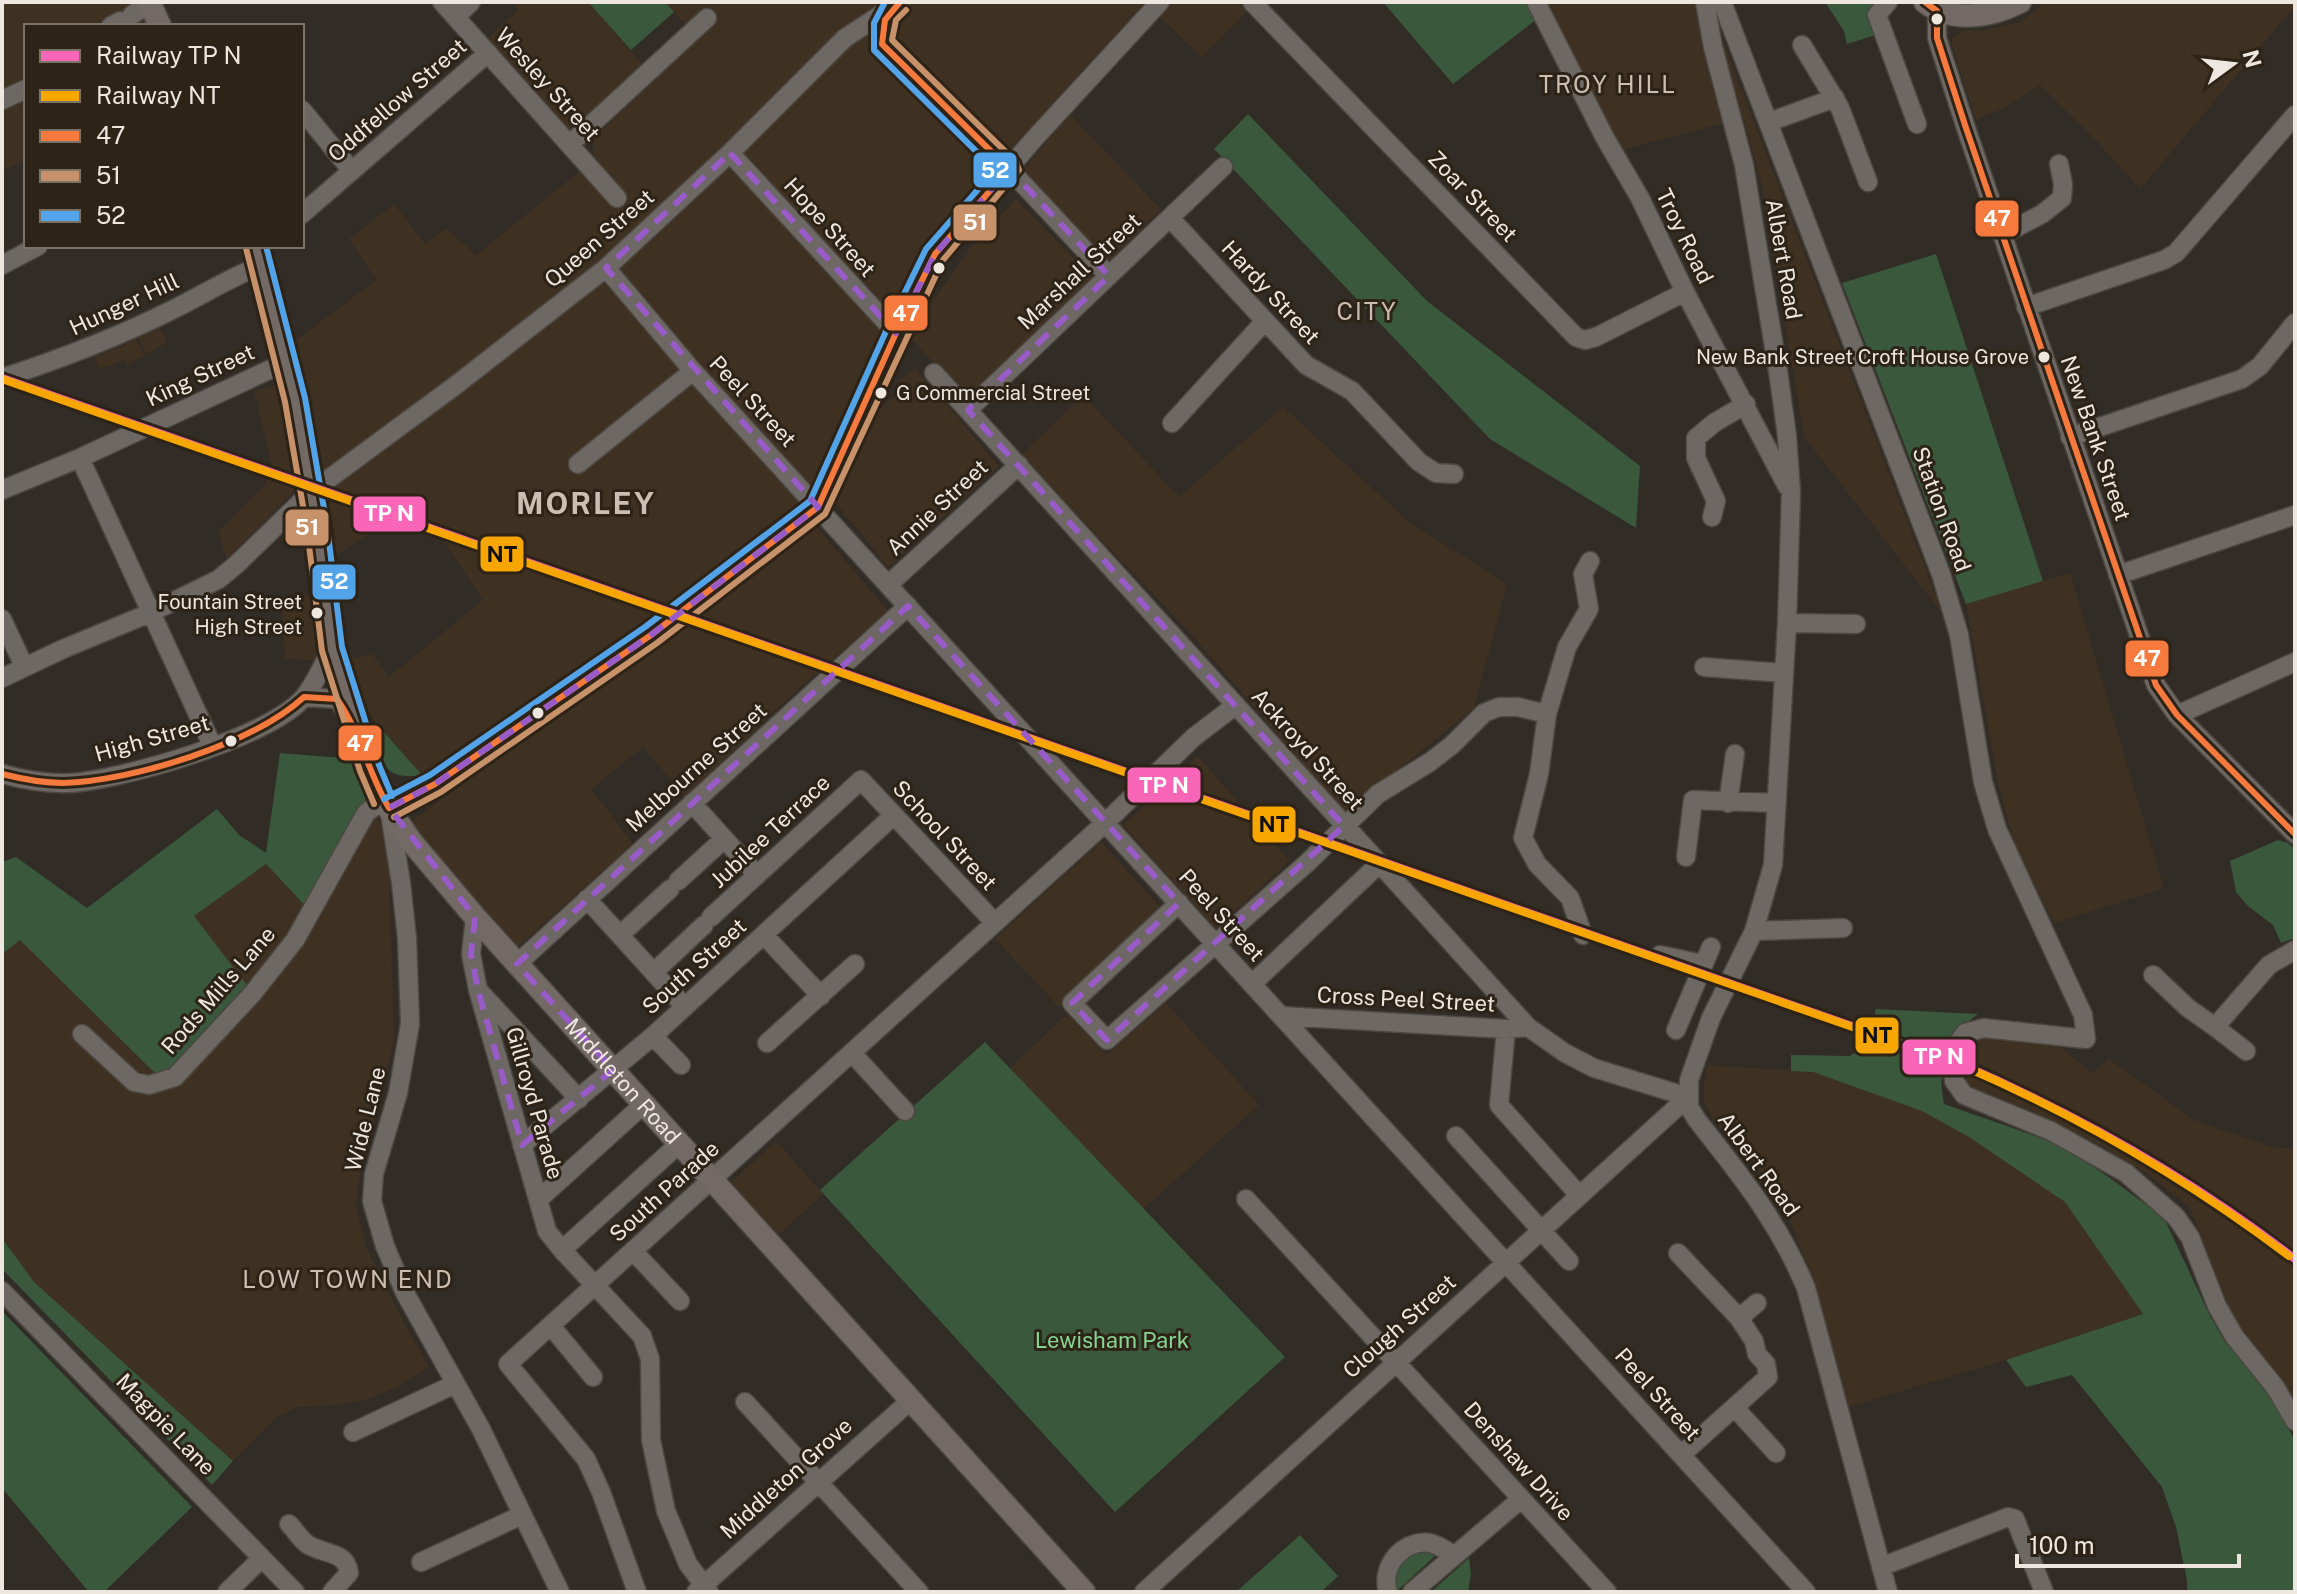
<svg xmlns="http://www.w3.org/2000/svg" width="2297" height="1594" font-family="'Public Sans',sans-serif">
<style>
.built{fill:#3f3122}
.green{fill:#39583c}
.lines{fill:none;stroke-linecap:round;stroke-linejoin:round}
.minor-casing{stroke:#4c4741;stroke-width:21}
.major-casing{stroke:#4c4741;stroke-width:25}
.minor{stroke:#6d6863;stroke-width:18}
.major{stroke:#736965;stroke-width:22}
.bus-1-casing{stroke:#2d2317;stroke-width:12}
.bus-2-casing{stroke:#2d2317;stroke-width:12}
.bus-3-casing{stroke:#2d2317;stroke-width:12}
.bus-1{stroke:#f6793e;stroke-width:6}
.bus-2{stroke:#c7916a;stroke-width:6}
.bus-3{stroke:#53a3e8;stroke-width:6}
.rail-1-casing{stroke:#2d2317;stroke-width:14}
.rail-2-casing{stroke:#2d2317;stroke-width:14}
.rail-1{stroke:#fa66b7;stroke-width:8}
.rail-2{stroke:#f7a600;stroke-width:8}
.marked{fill:none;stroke:#985bc7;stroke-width:6;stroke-dasharray:16 10;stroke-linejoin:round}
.bus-dot{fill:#eee7df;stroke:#2d2317;stroke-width:3}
.labels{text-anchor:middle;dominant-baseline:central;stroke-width:6;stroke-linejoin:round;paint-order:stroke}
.bus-label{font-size:20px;fill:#eee7df;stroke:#2d2317;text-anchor:end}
.street-label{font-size:22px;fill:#eee7df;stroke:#2d2317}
.park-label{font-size:22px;fill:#84d692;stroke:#2d2317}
.neighbourhood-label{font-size:24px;letter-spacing:2px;fill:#ccbfb1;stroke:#2d2317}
.district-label{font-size:30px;font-weight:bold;letter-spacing:2px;fill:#ccbfb1;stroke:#2d2317}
.line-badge{stroke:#2d2317;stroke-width:3}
.badge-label{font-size:22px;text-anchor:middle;font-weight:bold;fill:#fff}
.pale-badge-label{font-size:22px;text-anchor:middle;font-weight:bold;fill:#111}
</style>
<rect width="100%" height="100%" fill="#322c26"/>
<path class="built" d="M2 2H134L147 26H26V160L2 171Z
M512 2H588L644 66 571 134 486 40 518 10Z
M665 2H1145L1012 147 968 204 919 259 877 344 802 513 710 587 585 672 543 694 422 775 366 710 369 707 356 693 350 659 372 654 389 677 483 600 419 504 334 556 295 341 376 280 349 239 394 204 425 244 446 228 476 255 595 159 592 147 596 136 698 39Z
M1172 2H1237L1247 12 1202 57 1159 16Z
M1544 2H1695L1706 65 1724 123 1621 150Z
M2045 2H2295V6L2140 189 2096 140 2040 85 2006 107 1976 120 1952 45V38L1965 30 1981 31 2021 22Z
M1724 44 1943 614 1804 437 1760 177 1722 45Z
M1070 115 1161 209 1108 262 1022 171Z
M1016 199 1093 278 967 398 905 332 935 298 971 247Z
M157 324 168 342 147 354 137 336Z
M135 338 145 355 128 365 124 360 99 369 94 357 121 347Z
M915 368 999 466 888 567 832 498 874 414 894 397 899 381Z
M278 385 302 483 227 559 218 532 267 482 272 466 254 391Z
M1083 395 1179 497 1283 407 1409 522 1507 584 1474 708 1345 813 1192 635 1021 455Z
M814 524 888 611 785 701 685 797 643 747 591 789 633 844 516 948 411 822 561 711 647 657 763 567Z
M2070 573 2164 888 2055 923 2018 856 2013 838 1998 783 1966 604Z
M314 595 316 660 285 659 281 596Z
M1198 756 1289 861 1216 929 1123 825Z
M373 793 389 865 394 1040 358 1184 356 1208 367 1249 403 1321 429 1367 399 1386 371 1398 339 1405 298 1407 275 1418 233 1461 34 1282 2 1238V954L19 940 194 916 266 864 306 908Z
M1101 842 1161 908 1106 959 1059 1007 995 939Z
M1166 1003 1259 1105 1143 1209 1009 1069 1067 1014 1106 1055Z
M1987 1036 2057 1045 2092 1073 2109 1059 2194 1120 2272 1147 2295 1149V1400L2231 1314 2190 1207 2143 1171 2094 1142 2037 1113 1969 1086 1962 1072 1967 1047 1974 1037Z
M1706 1065 1813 1072 1922 1111 1969 1136 2065 1202 2143 1314 2006 1360 1848 1407 1814 1282 1790 1220 1768 1182 1749 1157 1713 1120 1703 1099Z
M776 1141 823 1194 779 1234 731 1183Z"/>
<path class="green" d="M588 2H665L674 12 631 50Z
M1383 2H1528L1537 19 1453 84Z
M1825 2H1884L1885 32 1847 44 1844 31Z
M1248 114 1427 301 1640 466 1636 528 1490 439 1214 149Z
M1936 254 2043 581 1966 604 1842 283Z
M378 725 422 775C383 781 382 762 370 731Z
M356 752 373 793 307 908 266 864 194 916 253 993 164 1082 20 940 2 954V862L16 857 87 908 217 809 239 835 266 853 280 753 343 758Z
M2278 840 2288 843 2295 849V938L2281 943 2273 925 2248 906 2236 892 2230 861Z
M1876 1009 1978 1014C1948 1035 1936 1067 1944 1104L2058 1144 2110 1178 2164 1218 2210 1316 2225 1342 2246 1364 2275 1404 2295 1441V1592H2187V1580L2176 1527 2162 1487 2072 1375 2026 1387 2006 1360 2143 1314 2065 1202 1969 1137 1922 1111 1813 1072 1791 1071V1055L1850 1056 1867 1045Z
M985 1042 1285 1357 1115 1512 820 1190Z
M2 1238 34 1282 233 1461 212 1485 2 1269Z
M2 1311 192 1507 104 1592H89L2 1488Z
M1300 1535 1338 1576 1321 1592H1236Z
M1418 1551 1439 1552 1396 1592C1392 1571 1402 1561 1418 1551Z
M1469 1558 1471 1574 1468 1592H1431Z"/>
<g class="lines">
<g class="minor-casing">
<path id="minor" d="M442 2 617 198
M1252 2 1576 337 1585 340 1596 337 1685 292
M1536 2 1605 138 1640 198 1685 292 1787 486
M1705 2 1713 47 1744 165 1778 371 1787 436 1791 492 1787 623 1773 865 1754 931 1711 1018 1689 1080V1107L1697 1120C1741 1176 1778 1221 1806 1288L1888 1592
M1722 2 1941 574 1959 635 1983 782 1997 829 2083 1015 2086 1039 1984 1028 1965 1033 1957 1044 1953 1064 1954 1081 1964 1095 2051 1131 2126 1173 2176 1217 2190 1237 2217 1306 2234 1336 2275 1387 2295 1421
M1888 2 1877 15 1917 124
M887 11 882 25V44L1009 169 1109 276
M1937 11V38L1965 125 2156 685 2177 715 2295 834
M132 15 150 3
M456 17 471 2
M111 26 120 21
M1802 45 1840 108 1868 182
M2 100 26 89
M302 110 352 171
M1769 122 1835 98
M570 144 707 18
M730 153 896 333
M302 214 488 53
M1170 218 1306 365 1352 391 1419 462 1436 473 1454 474
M2002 235 2042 214 2062 198 2063 184 2059 164
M2 265 38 246
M606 268 693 371 1806 1592
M2026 307 2164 260 2176 253 2295 115
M934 373 1528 1027 1565 1053 1594 1068 1688 1097
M2 378C61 359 118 337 174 309 204 294 231 277 262 265
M968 410 1223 167
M1172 423 1265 321
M2070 437 2242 379 2260 366 2295 323
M80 458 213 747
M578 464 693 371
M2 490 80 458 286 362
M1712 517 1716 501 1696 458V438L1714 423 1746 404
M2118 575 2295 515
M888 585 1019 465
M2 619 24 666
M1787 623 1856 624
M1704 667 1783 673
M2 678 63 649 150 613 219 579 237 564 311 492 456 385 606 268 730 153 845 38 900 2
M304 697 337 699 349 715
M2177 715 2295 662
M2 774C24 780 46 784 69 783 122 780 271 737 304 697 315 684 323 664 332 649
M692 803 757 875
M1728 803 1735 754
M1686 857 1693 800 1776 803
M678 881 724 839
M587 899 685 1007
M1179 903 1072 1003 1107 1040 1307 863 1378 794 1430 762 1452 745 1484 713 1499 707H1518L1547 714
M475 917 471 954 478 990 547 1231 562 1250 642 1336 650 1359 651 1440 666 1511 688 1564 709 1592
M711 917 861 780 995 923
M1754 931 1843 928
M620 935 670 889
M764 935 821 996
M1583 935 1570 898 1537 864 1523 838 1539 774 1547 714 1567 647 1589 609 1583 574 1590 561
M1660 955 1703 964
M517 964 908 606
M654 972 704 925
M2153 975 2188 1008 2215 1027 2269 965 2295 950
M1252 984 1379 864
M480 992 579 1099
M1281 1016 1506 1029 1528 1027
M2215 1027 2246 1051
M1506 1029 1499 1105 1579 1195
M1676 1030 1711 947
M82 1034 134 1082 149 1085 175 1077 253 993 295 940 366 813 383 800
M653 1036 681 1065
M767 1043 855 964
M852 1053 905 1111
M1456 1136 1569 1261
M522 1145 653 1036 893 816
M1246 1199 1607 1592
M538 1200 644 1104
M562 1250 680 1143
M633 1251 680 1301
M1678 1253 1739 1318 1754 1341 1757 1354 1766 1364 1768 1377 1681 1455
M2 1291 295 1592
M1739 1318 1757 1303
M551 1326 593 1377
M745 1402 919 1592
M1735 1408 1776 1453
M353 1432 455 1384
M289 1524C295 1530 301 1540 307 1544 323 1555 346 1550 349 1573L332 1592
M421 1562 522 1515
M1881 1567 2008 1517 2015 1519 2044 1592
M227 1592 262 1558
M560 1592 481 1429 405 1293 385 1246 372 1201 374 1174 398 1093 410 1024 407 938 401 883 389 808 435 784 651 635 818 507 896 333 935 254 1034 139 1160 2
M637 1592 601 1492 586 1459 508 1364 1105 823 1194 737 1236 705
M696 1592 910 1401
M1144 1592 1688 1097
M1388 1592C1380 1566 1403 1539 1430 1543 1439 1545 1446 1550 1453 1555
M1412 1592 1521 1499"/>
</g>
<g class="major-casing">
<g id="major">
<path d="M149 2 160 26"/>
<path d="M1925 2C1952 23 1991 17 2020 2"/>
<path id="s1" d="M256 246 295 400 317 528 332 649 341 683 383 800 410 840 475 917 1084 1592"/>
</g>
</g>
<use href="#minor" class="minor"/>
<use href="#major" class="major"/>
<g class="bus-1-casing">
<path id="bus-1" d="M1925 2 1937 11V38L1965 125 2156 685 2177 715 2295 834
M2 774C22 779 42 783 63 783 132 781 253 744 304 697L337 699C361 733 368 773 389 808L435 784 651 635 818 507 896 333 935 254 1009 169 882 44 885 20 900 2"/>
</g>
<g class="bus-2-casing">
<path id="bus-2" d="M246 248 285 402 307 529 322 651 360 771 374 804
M394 817 441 792 657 643 825 514 943 260 1019 170 1016 162 892 40 896 20 906 10"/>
</g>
<g class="bus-3-casing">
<path id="bus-3" d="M266 246 305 398 327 526 342 647 379 765 392 796
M384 799 430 775 645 627 810 501 887 329 926 249 995 170 874 50V23L885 2"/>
</g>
<use href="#bus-1" class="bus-1"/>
<use href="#bus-2" class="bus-2"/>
<use href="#bus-3" class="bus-3"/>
<g class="rail-1-casing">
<path id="rail-1" d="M2 378 1963 1065C2082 1117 2192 1179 2295 1259"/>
</g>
<g class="rail-2-casing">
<path id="rail-2" d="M2 379 1961 1065C2079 1116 2187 1179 2289 1256"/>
</g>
<use href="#rail-1" class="rail-1"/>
<use href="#rail-2" class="rail-2"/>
</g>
<path class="marked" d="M730 153 896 333 935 254 1009 169 1089 254 1109 276 968 410 1344 826 1107 1040 1072 1003 1179 903 908 606 517 964 613 1070 522 1145 478 990 471 954 475 917 389 808 435 784 651 635 818 507 606 268Z"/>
<g class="bus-dot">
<circle cx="1937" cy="19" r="7"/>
<circle cx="939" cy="268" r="7"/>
<circle cx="2044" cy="357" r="7"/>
<circle cx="881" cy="393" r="7"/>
<circle cx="317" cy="613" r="7"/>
<circle cx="538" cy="713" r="7"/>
<circle cx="231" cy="741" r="7"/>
</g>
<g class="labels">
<g class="bus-label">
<text x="2029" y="357">New Bank Street Croft House Grove</text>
<text x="896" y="393" text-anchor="start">G Commercial Street</text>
<text x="302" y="602">Fountain Street<tspan x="302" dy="25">High Street</tspan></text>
</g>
<g class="street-label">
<text transform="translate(548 84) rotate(48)">Wesley Street</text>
<text transform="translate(397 100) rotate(-41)">Oddfellow Street</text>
<text transform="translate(1473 196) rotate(46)">Zoar Street</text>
<text transform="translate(830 227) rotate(48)">Hope Street</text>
<text transform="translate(1685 236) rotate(64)">Troy Road</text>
<text transform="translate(599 238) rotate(-41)">Queen Street</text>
<text transform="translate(1784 259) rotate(80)">Albert Road</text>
<text transform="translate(1079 271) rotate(-43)">Marshall Street</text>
<text transform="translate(1271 292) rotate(47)">Hardy Street</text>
<text transform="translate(124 304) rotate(-25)">Hunger Hill</text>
<text transform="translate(200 375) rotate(-25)">King Street</text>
<text transform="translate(753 401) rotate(47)">Peel Street</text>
<text transform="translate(2096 438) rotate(71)">New Bank Street</text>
<text transform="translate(937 507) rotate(-43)">Annie Street</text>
<text transform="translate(1942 509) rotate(70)">Station Road</text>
<text transform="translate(152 738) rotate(-16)">High Street</text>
<text transform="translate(1308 749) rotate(48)">Ackroyd Street</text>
<text transform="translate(696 767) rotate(-42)">Melbourne Street</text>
<text transform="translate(770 831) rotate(-43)">Jubilee Terrace</text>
<text transform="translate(945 835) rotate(47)">School Street</text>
<text transform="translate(1222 915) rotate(48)">Peel Street</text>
<text transform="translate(694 966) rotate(-42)">South Street</text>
<text transform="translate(218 990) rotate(-49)">Rods Mills Lane</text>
<text transform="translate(1406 999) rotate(3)">Cross Peel Street</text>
<text stroke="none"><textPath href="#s1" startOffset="940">Middleton Road</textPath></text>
<text transform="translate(535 1103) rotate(74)">Gillroyd Parade</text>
<text transform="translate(365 1119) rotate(-76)">Wide Lane</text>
<text transform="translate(1759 1164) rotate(54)">Albert Road</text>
<text transform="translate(664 1191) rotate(-42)">South Parade</text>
<text transform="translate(1399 1326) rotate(-42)">Clough Street</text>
<text transform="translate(1658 1394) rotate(48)">Peel Street</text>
<text transform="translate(166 1424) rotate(46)">Magpie Lane</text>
<text transform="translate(1519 1461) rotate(48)">Denshaw Drive</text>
<text transform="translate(786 1478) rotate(-42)">Middleton Grove</text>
</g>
<g class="park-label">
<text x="1112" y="1340">Lewisham Park</text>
</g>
<g class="neighbourhood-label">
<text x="1608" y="84">TROY HILL</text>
<text x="1367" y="311">CITY</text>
<text x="348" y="1279">LOW TOWN END</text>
</g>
<g class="district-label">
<text x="586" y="503">MORLEY</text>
</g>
</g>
<g class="line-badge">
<rect x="972" y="151" width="46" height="38" rx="8" fill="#53a3e8"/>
<rect x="1974" y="199" width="46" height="39" rx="8" fill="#f6793e"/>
<rect x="952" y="203" width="46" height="39" rx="8" fill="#c7916a"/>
<rect x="883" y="294" width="46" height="38" rx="8" fill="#f6793e"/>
<rect x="352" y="495" width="75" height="38" rx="8" fill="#fa66b7"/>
<rect x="284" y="508" width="46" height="39" rx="8" fill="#c7916a"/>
<rect x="479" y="535" width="46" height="38" rx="8" fill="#f7a600"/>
<rect x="311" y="563" width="46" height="38" rx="8" fill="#53a3e8"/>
<rect x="2124" y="639" width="46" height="39" rx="8" fill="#f6793e"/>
<rect x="337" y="724" width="46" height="38" rx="8" fill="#f6793e"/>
<rect x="1126" y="766" width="76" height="38" rx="8" fill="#fa66b7"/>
<rect x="1251" y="805" width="46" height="39" rx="8" fill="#f7a600"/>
<rect x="1854" y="1016" width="46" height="39" rx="8" fill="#f7a600"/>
<rect x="1901" y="1038" width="76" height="38" rx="8" fill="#fa66b7"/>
</g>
<g class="badge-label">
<text x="995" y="178">52</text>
<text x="1997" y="226">47</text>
<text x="975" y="230">51</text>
<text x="906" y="321">47</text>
<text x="389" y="521">TP N</text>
<text x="307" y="535">51</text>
<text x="334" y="589">52</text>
<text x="2147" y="666">47</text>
<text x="360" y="751">47</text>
<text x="1164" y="793">TP N</text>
<text x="1939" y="1064">TP N</text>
</g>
<g class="pale-badge-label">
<text x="502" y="562">NT</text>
<text x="1274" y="832">NT</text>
<text x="1877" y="1043">NT</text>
</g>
<rect width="2297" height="1594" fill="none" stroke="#eee7df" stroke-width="8"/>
<rect x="24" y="24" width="280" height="224" fill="#2d2317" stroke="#7a7167" stroke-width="2"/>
<rect x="40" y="50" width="40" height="12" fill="#fa66b7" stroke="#7a7167" stroke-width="2"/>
<text x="96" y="64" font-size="24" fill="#eee7df">Railway TP N</text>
<rect x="40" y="90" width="40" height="12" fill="#f7a600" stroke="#7a7167" stroke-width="2"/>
<text x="96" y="104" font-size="24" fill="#eee7df">Railway NT</text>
<rect x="40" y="130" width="40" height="12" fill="#f6793e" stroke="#7a7167" stroke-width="2"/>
<text x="96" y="144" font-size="24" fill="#eee7df">47</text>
<rect x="40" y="170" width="40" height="12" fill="#c7916a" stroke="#7a7167" stroke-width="2"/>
<text x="96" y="184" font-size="24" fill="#eee7df">51</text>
<rect x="40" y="210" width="40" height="12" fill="#53a3e8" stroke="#7a7167" stroke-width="2"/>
<text x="96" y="224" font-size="24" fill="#eee7df">52</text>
<g transform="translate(2233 64) rotate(75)" stroke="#2d2317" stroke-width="6" paint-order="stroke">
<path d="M0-6L14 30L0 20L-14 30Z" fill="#eee7df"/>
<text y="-12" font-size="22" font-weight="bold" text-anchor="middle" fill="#eee7df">N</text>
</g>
<path d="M2017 1554v12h222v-12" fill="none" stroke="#eee7df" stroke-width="4"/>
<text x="2029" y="1554" font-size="24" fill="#eee7df" stroke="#2d2317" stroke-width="6" paint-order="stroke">100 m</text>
</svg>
